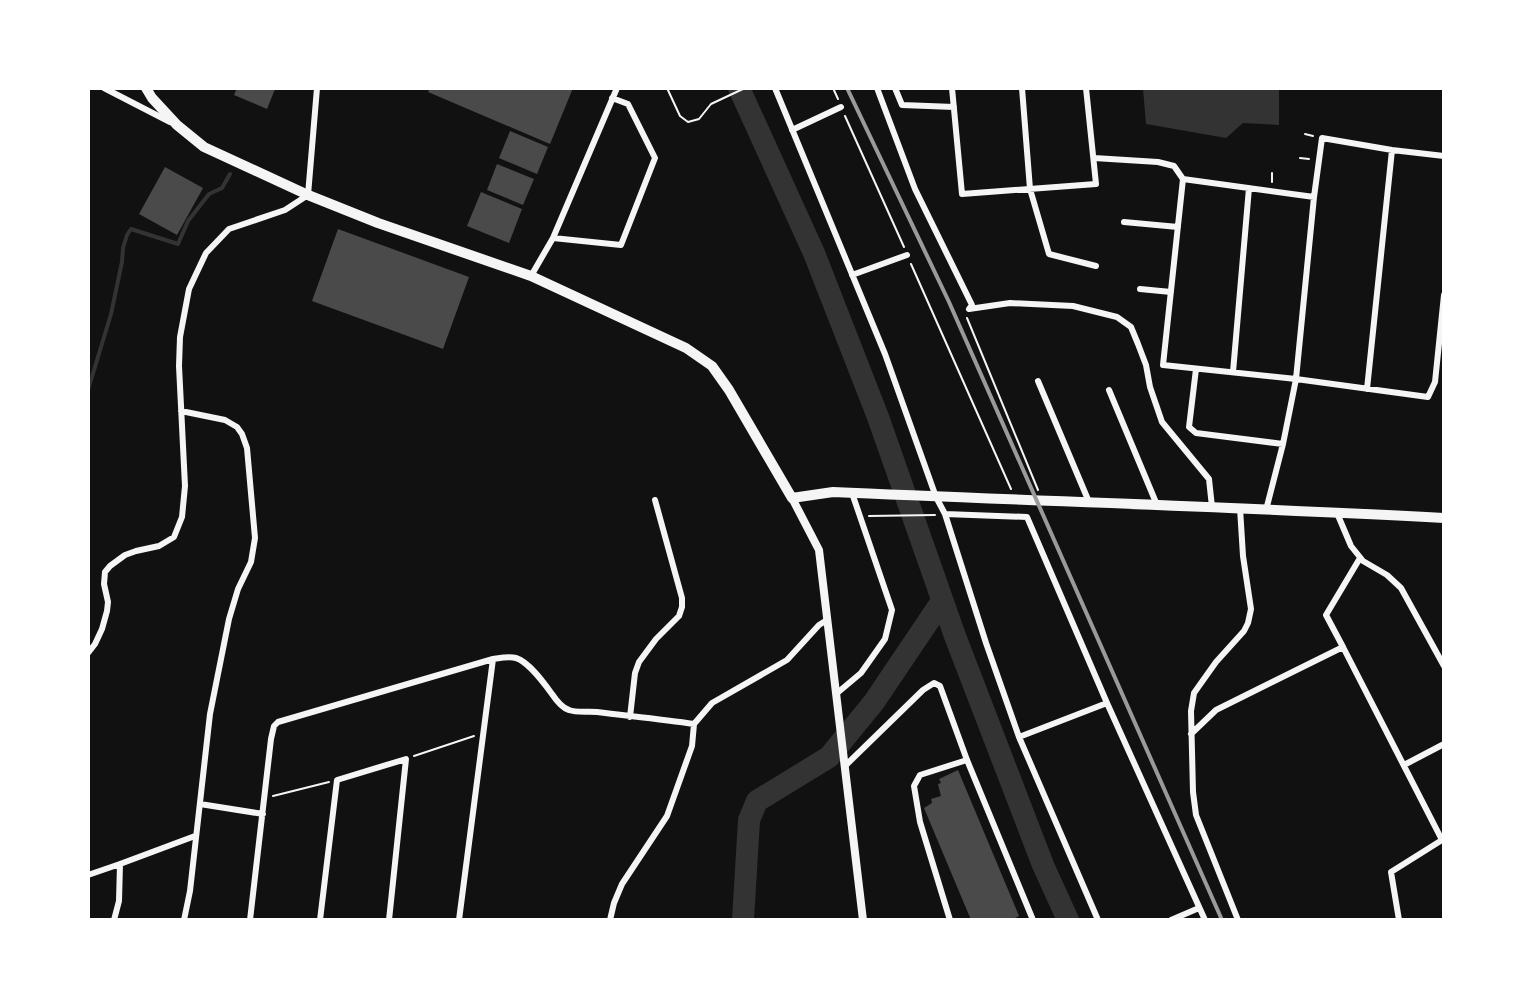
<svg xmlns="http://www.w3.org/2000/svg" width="1532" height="1008" font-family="'Asap Condensed',sans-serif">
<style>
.water{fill:#333}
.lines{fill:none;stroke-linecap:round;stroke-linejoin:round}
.stream{stroke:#333;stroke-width:4}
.river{stroke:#333;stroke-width:22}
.building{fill:#4a4a4a}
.path{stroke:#f5f5f5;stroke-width:2}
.minor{stroke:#f5f5f5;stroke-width:6}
.tertiary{stroke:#f5f5f5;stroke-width:8}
.primary{stroke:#f5f5f5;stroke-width:10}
.rail{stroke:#9a9a9a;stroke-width:4}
</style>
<rect width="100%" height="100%" fill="#111"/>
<path class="water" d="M1143 89H1279V125L1243 123 1226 138 1146 124Z"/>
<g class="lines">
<path class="stream" d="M88 390 111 314 122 262 123 248 127 235 131 229 178 244 188 221 209 194 222 188 230 174"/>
<path class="river" d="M739 88 814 253 878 417 955 636 1043 865 1068 920
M743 920 749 820 757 801 829 757 874 702 942 601"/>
</g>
<path class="building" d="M237 88H273L275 89 267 109 234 95Z
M430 88H573L550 144 428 92Z
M510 131 548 147 537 174 499 158Z
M497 164 534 179 523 205 487 190Z
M165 167 203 188 177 235 139 214Z
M481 192 522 209 509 243 467 226Z
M338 229 469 277 443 349 312 301Z
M958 770 1019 916 1011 920H971L924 808 932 803 931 799 941 796 938 784 941 783 939 779Z"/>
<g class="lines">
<path class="path" d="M667 88 680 116 688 122 699 119 711 104 745 88
M833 88 838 99
M845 116 904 247
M1305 134 1313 136
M1300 158 1309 159
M1272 182V173
M911 264 1011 489
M967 318 1038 490
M869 516 935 515
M414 756 474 736
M273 796 329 782"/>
<path class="minor" d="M104 88 170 122
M775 88 885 354 936 497 945 514 986 643 1019 737 1098 920
M877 88 915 189 972 305 969 309 1010 303 1073 306 1117 317 1131 327 1138 344 1146 365 1150 387 1162 422 1209 479 1212 507
M895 88 902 105 954 107
M952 88 962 194 1096 184 1086 88
M1022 88 1030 189 1049 254 1096 266
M792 130 841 107
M1094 158 1158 162 1174 166 1183 179 1163 365 1296 379 1428 397 1435 382 1444 295
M1183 179 1314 197
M1124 222 1178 227
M553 238 621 245 655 158 628 104 612 98
M852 275 907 255
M531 276 553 238 617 88
M1140 289 1171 292
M1196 369 1189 427 1196 433 1283 444
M1233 372 1249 188
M1038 381 1089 502
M1367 389 1392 150
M1109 390 1157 505
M181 411 225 420 237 427 242 434 247 448 255 538 251 562 238 589 229 619 210 714 190 891 184 920
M1266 510 1283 444 1296 379 1314 197 1322 138 1392 150 1444 156
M1337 513 1351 546 1363 561 1387 575 1401 588 1444 666
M945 514 1027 517 1107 703 1205 920
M1343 647 1326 615 1360 558
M88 653 95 644 102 629 107 611 108 602 104 584 105 572 110 566 125 555 136 551 159 546 174 537 182 517 185 486 179 366 180 337 189 289 206 253 229 229 285 210 308 195 317 88
M836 694 861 673 885 639 892 610 852 493
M630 717 635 673 639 662 656 639 679 616 682 607V598L655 500
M1191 734 1216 710 1343 647 1442 840 1391 872 1399 920
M1019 737 1107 703
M1404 765 1444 744
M845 766 923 690 934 683 940 686 967 760 1033 920
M200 804 263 814
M88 875 120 864 195 836
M114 920 119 901 120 864
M250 920 271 739 274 726 278 722 493 659C500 658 509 656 516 658 529 662 544 683 552 694 556 700 562 708 569 710 577 713 588 711 597 712 629 716 662 719 694 724
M320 920 337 780 406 759 389 920
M459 920 493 659
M610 920 614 903 622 884 667 816 692 746 694 724 712 703 787 660 819 625 827 620
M950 920 920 822 914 786 920 775 967 760
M1171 920 1199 908
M1238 920 1196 815 1193 792 1191 711 1194 693 1216 662 1244 631 1248 623 1251 609 1243 556 1240 508"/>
<path class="tertiary" d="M792 498 819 550 863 920"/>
<path class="primary" d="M146 88 152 98 177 125 204 147 308 195 378 223 531 276 686 348 712 366 729 390 792 498 833 492C1036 501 1240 507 1444 518"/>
<path class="rail" d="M847 88 949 302 1222 920"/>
</g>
<rect width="1532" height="1008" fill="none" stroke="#ffffff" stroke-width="180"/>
</svg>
